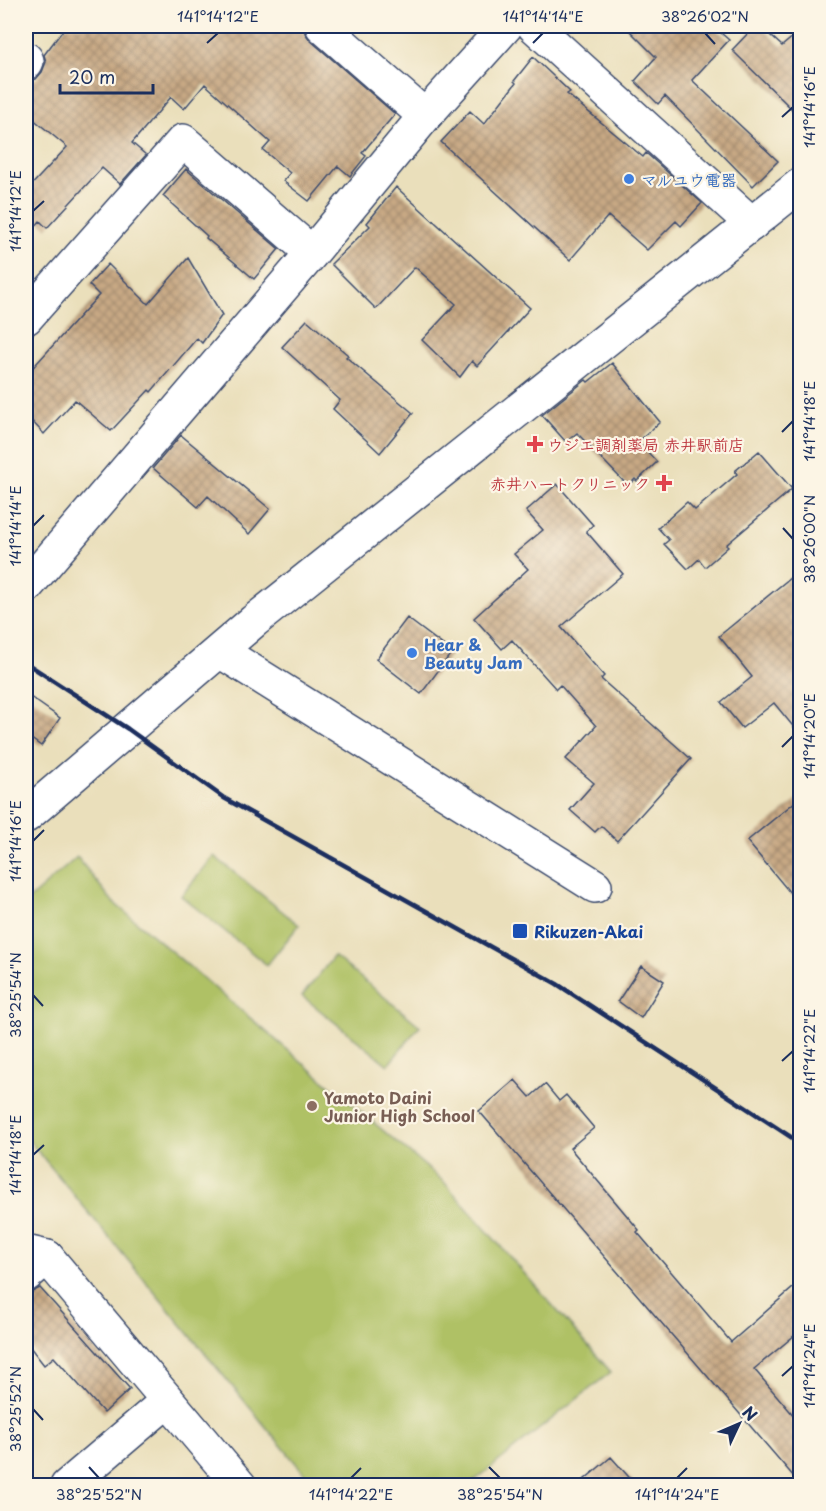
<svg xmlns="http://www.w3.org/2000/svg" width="826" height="1511" font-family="'Playpen Sans','Klee One',sans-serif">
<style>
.park{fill:#afc165;stroke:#657862;stroke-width:1.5}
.building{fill:url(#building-cross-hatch)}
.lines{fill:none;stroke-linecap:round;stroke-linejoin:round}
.minor-casing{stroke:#3a496c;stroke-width:36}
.tertiary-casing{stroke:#3a496c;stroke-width:36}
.minor{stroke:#fff;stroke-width:33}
.tertiary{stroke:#fff;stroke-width:33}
.rail{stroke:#1b2f5e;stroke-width:4.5}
.ticks{fill:none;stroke:#1b2f5e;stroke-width:2}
.shop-dot{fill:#3f7fe0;stroke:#fcf5e5;stroke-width:2}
.health-dot{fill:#e0444e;stroke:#fcf5e5;stroke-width:2}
.transit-dot{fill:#1a4fb4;stroke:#fcf5e5;stroke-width:2}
.education-dot{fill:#8d6e63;stroke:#fcf5e5;stroke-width:2}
.labels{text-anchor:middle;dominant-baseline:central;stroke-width:4.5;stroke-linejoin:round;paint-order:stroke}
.shop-label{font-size:16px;font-weight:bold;fill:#366cbe;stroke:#fcf5e5;text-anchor:start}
.health-label{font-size:16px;font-weight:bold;fill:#be3a42;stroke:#fcf5e5;text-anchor:start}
.transit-label{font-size:16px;font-weight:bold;fill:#164399;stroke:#fcf5e5;text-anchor:start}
.education-label{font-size:16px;font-weight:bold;fill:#785e54;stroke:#fcf5e5;text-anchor:start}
.neatline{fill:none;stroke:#1b2f5e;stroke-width:2}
.ticks-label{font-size:15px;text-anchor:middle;fill:#1b2f5e}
</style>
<defs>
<pattern id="building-cross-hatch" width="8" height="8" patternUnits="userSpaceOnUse" patternTransform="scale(1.5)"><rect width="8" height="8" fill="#c8a984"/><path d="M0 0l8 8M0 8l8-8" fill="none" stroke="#a28a6f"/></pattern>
</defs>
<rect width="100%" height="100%" fill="#fcf5e5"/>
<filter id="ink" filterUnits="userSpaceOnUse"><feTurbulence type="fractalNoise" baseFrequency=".0167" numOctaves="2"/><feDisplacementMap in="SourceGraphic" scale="12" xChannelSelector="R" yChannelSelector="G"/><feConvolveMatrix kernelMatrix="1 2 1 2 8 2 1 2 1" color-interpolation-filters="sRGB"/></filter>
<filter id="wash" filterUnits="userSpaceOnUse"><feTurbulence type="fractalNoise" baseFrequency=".008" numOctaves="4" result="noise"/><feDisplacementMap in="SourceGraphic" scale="24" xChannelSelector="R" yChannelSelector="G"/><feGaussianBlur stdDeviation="1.35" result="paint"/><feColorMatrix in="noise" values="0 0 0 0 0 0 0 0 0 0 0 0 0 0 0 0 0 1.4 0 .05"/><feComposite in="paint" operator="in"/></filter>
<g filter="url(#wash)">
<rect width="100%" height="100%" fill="#eadfbb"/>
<path class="park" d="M214 856 299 925 267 965 181 896Z
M77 857 113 902 444 1182 611 1372 469 1485H314L26 1137V902Z
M334 956 420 1026 388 1065 302 996Z"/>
<g id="blocks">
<path class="building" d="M66 26H304L305 33 310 40 395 114 362 153 366 156 350 176 338 166 309 201 283 181 290 173 263 150 270 142 205 84 184 109 171 97 132 143 146 155 120 184 102 168 47 228 40 221 26 237V191L67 147 26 113V81L36 79 42 72 46 62 44 55Z
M625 26H713L729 40 692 80 778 161 753 186 665 96 658 104 635 81 656 57Z
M755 26H760L782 46 801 30V118L732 50Z
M533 57 570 92 567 94 643 157 646 153 702 203 681 226 676 221 647 250 608 216 570 260 441 142 470 111 484 124 516 83 514 81Z
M186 169 279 249 254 279 206 238 207 236 163 196Z
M396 187 530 308 477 366 472 361 460 377 422 340 456 304 415 267 376 309 331 264 370 226 367 223Z
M188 258 222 315 202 343 197 338 151 392 149 390 111 431 75 400 44 434 26 415V375L99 295 89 285 108 264 148 304Z
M307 320 348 355 346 357 413 413 380 453 333 409 340 400 282 347Z
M612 363 660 422 638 442 657 462 637 481 635 479 628 486 577 433 566 442 542 415 586 380 588 382Z
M181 435 270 509 249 534 208 496 198 507 153 468Z
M759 451 792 489 726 545 728 547 705 567 699 559 688 569 664 544 669 540 658 528 687 502 695 510 737 474 735 471Z
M557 484 593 525 586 531 623 574 561 627 604 676 601 679 691 759 617 841 601 826 595 832 570 810 594 783 566 759 596 726 560 685 556 689 512 640 502 649 474 618 528 569 514 554 543 530 526 511Z
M801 569V736L774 703 742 728 721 702 752 677 719 636Z
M407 618 452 652 421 694 376 659Z
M26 694 60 718 41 746 26 735Z
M801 797V906L747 841Z
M641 966 664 981 641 1018 618 1001Z
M515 1080 530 1097 545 1084 559 1101 566 1095 594 1128 570 1148 639 1230 637 1232 731 1342 801 1281V1330L754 1369 801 1424V1485L479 1111Z
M40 1288 130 1389 104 1413 54 1357 44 1365 26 1342V1293H30Z
M611 1457 636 1485H578Z"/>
</g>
</g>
<g filter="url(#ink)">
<use href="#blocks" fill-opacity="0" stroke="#3a496c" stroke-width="1.5"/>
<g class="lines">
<g class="minor-casing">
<path id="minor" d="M322 26 425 116
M534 26 752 224
M26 59 27 61 26 63
M26 318 183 141 312 253
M26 587 312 253 425 116 506 26
M26 1275 47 1257
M67 1486 167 1401"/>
</g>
<g class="tertiary-casing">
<path id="tertiary" d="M220 651 595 886
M26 816 254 621 800 185
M26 1252 47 1257 240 1486"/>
</g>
<use href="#minor" class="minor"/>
<use href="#tertiary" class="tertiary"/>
<path class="rail" d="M26 663 128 729 224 798 557 984 800 1143"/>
</g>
</g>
<path class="ticks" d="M705 33 715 44M207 43 218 33M533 43 543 33M782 117 793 107M33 211 44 201M782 432 793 421M33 526 44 515M783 528 793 539M782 747 793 736M33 841 44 830M33 995 43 1006M782 1061 793 1051M33 1155 44 1145M782 1376 793 1366M33 1409 43 1420M89 1467 99 1478M489 1467 500 1478M351 1478 361 1468M677 1478 687 1468"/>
<g class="shop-dot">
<circle cx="629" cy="179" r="6"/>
<circle cx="412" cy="653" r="6"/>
</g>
<g class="health-dot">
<path d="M532 435h6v6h6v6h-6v6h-6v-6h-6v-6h6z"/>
<path d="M661 474h6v6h6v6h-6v6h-6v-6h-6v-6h6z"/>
</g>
<rect class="transit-dot" x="512" y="923" width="16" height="16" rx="3"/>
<circle class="education-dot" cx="312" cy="1106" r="6"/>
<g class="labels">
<g class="shop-label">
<text x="641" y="179">マルユウ電器</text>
<text x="424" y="644">Hear &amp;<tspan x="424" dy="18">Beauty Jam</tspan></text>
</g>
<g class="health-label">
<text x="547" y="444">ウジエ調剤薬局 赤井駅前店</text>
<text x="650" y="483" text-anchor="end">赤井ハートクリニック</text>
</g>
<g class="transit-label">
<text x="534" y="931">Rikuzen-Akai</text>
</g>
<g class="education-label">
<text x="324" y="1097">Yamoto Daini<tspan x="324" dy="18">Junior High School</tspan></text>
</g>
</g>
<rect width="826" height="1511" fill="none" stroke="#fcf5e5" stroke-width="66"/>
<g transform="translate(739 1424) rotate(46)" stroke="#fcf5e5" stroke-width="4.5" paint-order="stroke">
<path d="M0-4.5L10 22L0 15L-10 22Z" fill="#1b2f5e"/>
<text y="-9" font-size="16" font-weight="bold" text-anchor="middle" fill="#1b2f5e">N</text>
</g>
<path d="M60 84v9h93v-9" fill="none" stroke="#1b2f5e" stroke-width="3"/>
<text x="69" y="84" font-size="18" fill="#1b2f5e" stroke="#fcf5e5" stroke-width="4.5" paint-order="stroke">20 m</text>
<rect x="33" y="33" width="760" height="1445" class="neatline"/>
<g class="ticks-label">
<text x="218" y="22">141°14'12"E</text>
<text x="543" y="22">141°14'14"E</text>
<text x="705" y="22">38°26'02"N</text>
<text transform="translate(810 107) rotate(-90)" y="5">141°14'16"E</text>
<text transform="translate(16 211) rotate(-90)" y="5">141°14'12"E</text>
<text transform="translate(810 421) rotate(-90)" y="5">141°14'18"E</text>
<text transform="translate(16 526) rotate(-90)" y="5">141°14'14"E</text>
<text transform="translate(810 539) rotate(-90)" y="5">38°26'00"N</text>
<text transform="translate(810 736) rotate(-90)" y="5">141°14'20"E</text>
<text transform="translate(16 841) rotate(-90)" y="5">141°14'16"E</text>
<text transform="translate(16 995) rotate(-90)" y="5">38°25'54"N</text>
<text transform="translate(810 1051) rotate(-90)" y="5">141°14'22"E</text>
<text transform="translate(16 1155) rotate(-90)" y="5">141°14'18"E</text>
<text transform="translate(810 1366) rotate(-90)" y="5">141°14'24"E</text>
<text transform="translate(16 1409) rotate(-90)" y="5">38°25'52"N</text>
<text x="99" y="1500">38°25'52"N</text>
<text x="351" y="1500">141°14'22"E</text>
<text x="500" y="1500">38°25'54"N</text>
<text x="677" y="1500">141°14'24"E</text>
</g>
</svg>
